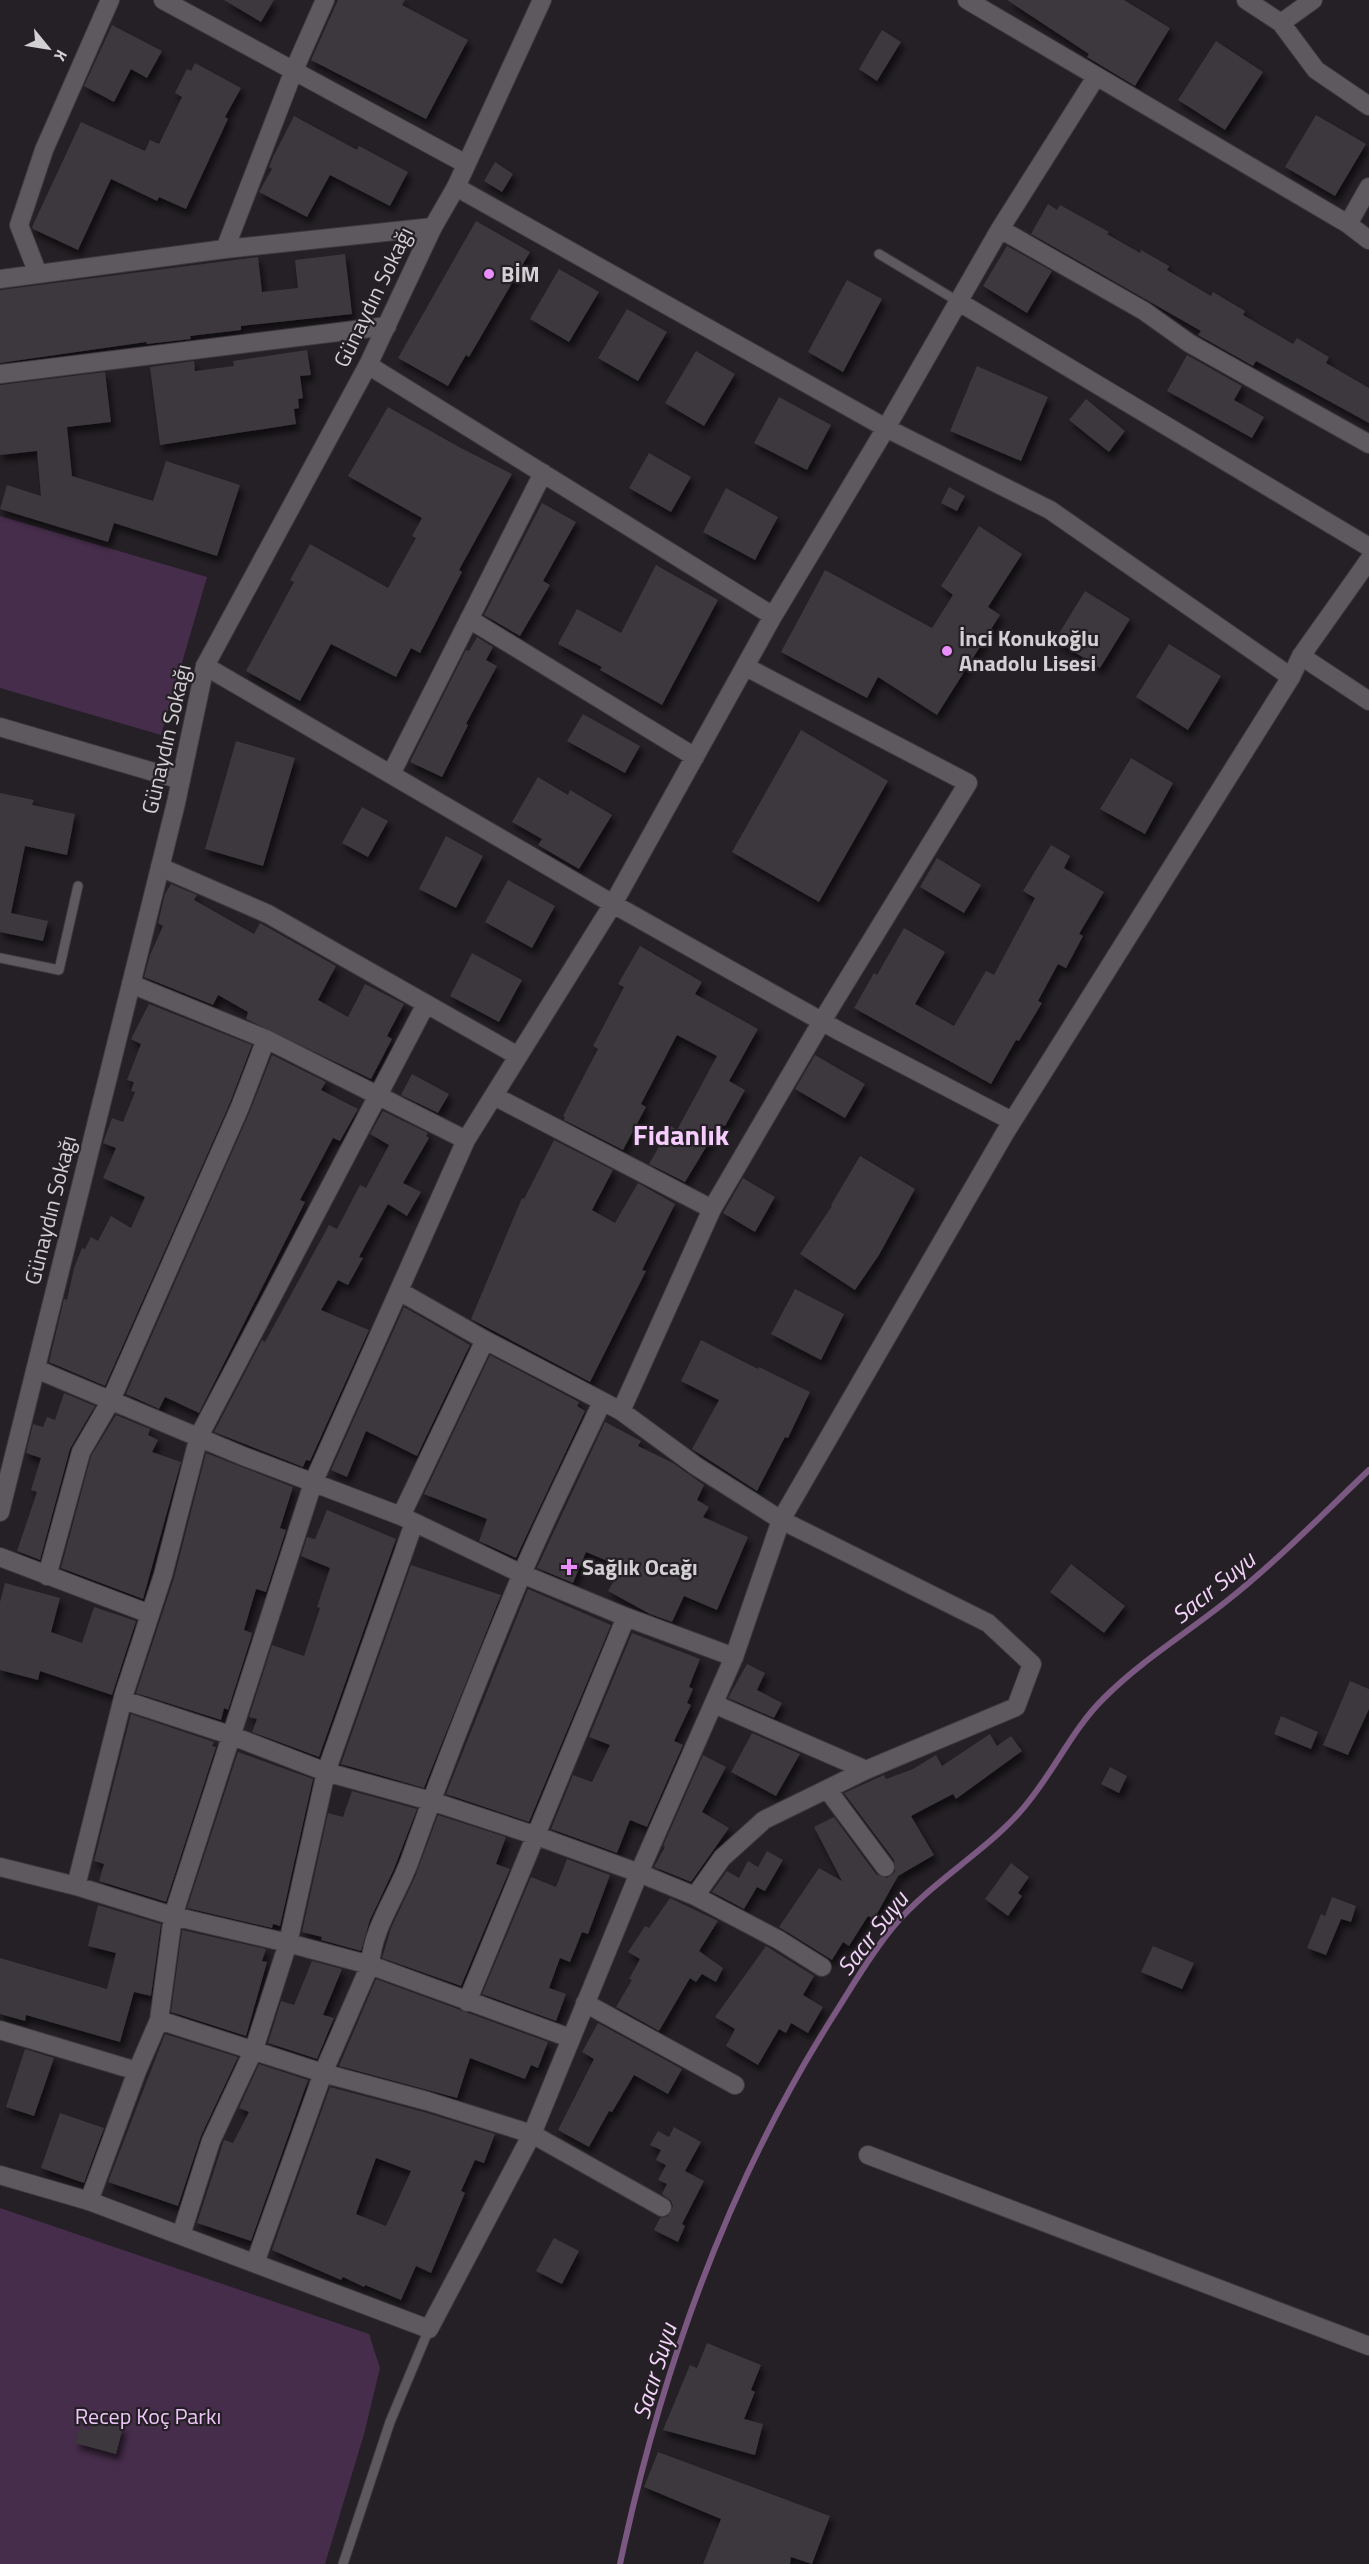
<svg xmlns="http://www.w3.org/2000/svg" width="1369" height="2564" font-family="'Titillium Web',sans-serif">
<style>
.green{fill:#462d4b}
.lines{fill:none;stroke-linecap:round;stroke-linejoin:round}
.stream{stroke:#7a5881;stroke-width:6}
.building{fill:#3c383d;fill-rule:evenodd;filter:url(#shadow)}
.lane-casing{stroke:#3d3a3d;stroke-width:11}
.street-casing{stroke:#3d3a3d;stroke-width:20}
.secondary-casing{stroke:#3d3a3d;stroke-width:20}
.lane{stroke:#5e595f;stroke-width:9}
.street{stroke:#5e595f;stroke-width:18}
.secondary{stroke:#5e595f;stroke-width:18}
.poi-dot{fill:#ea8dfd;stroke:#242025;stroke-width:2}
.labels{text-anchor:middle;dominant-baseline:central;stroke-width:4.5;stroke-linejoin:round;paint-order:stroke}
.poi-label{font-size:22px;font-weight:bold;fill:#d3d0d3;stroke:#242025;text-anchor:start}
.street-label{font-size:22px;fill:#d3d0d3;stroke:#242025}
.park-label{font-size:22px;fill:#efc4f8;stroke:#242025}
.water-label{font-size:24px;font-style:italic;fill:#f4d3fa;stroke:#242025}
.district-label{font-size:28px;font-weight:bold;fill:#f6cdfe;stroke:#242025}
</style>
<defs>
<filter id="shadow"><feDropShadow dx="3.5" dy="6" stdDeviation="3" flood-color="#0009"/></filter>
</defs>
<rect width="100%" height="100%" fill="#242025"/>
<path class="green" d="M0 516 207 577 161 735 0 688Z
M0 2208 369 2334 380 2368 364 2434 325 2564H0Z"/>
<g class="lines">
<path class="stream" d="M620 2564C661 2371 726 2186 832 2018 852 1987 869 1956 893 1927 930 1883 981 1855 1019 1813 1052 1777 1070 1731 1105 1697 1142 1660 1187 1633 1228 1600 1278 1560 1323 1514 1369 1470"/>
</g>
<path class="building" d="M224 0H274L261 22Z
M338 0H405L402 5 468 40 426 119 311 60Z
M1007 0H1124L1170 28 1135 86 1087 57 1089 54Z
M112 25 162 51 147 78 131 69 114 102 84 86Z
M882 30 901 42 877 81 859 69Z
M1216 41 1263 72 1225 130 1178 100Z
M195 63 241 88 225 117 228 119 186 209 159 197 157 201 111 179 78 250 33 229 32 227 81 122 145 151 150 140 159 144 182 97 175 93 187 69 191 71Z
M1316 115 1366 144 1335 196 1285 167Z
M294 116 357 150 359 146 408 172 390 206 330 175 307 217 259 192 272 169 269 167 273 157Z
M495 162 513 174 502 192 484 181Z
M1048 204 1057 210 1060 205 1109 232 1107 234 1140 253 1141 250 1169 266 1167 270 1211 296 1213 292 1245 311 1243 315 1293 344 1297 338 1329 357 1326 363 1369 388V423L1256 361 1253 366 1198 335 1201 331 1031 234Z
M476 221 530 252 469 357 466 355 448 386 398 358Z
M1007 246 1052 271 1027 313 983 286Z
M345 254 352 314 241 326V330L190 336 191 339 147 344 146 342 0 363V290L258 257 262 292 298 288 295 260Z
M559 269 599 292 569 342 530 319Z
M847 280 882 299 843 372 808 352Z
M627 309 667 332 638 381 598 358Z
M307 350 311 375 300 376 303 398 298 399 299 408 294 409 296 424 160 445 150 367 194 361 195 371 234 366 233 361Z
M696 351 735 374 704 426 665 403Z
M1187 355 1242 386 1234 400 1264 417 1252 438 1167 391Z
M977 366 1048 397 1021 461 950 431Z
M105 372 111 422 67 427 72 476 153 501 166 461 240 485 217 556 114 523 108 542 0 509 7 485 41 496 37 451 0 455V385Z
M779 397 831 425 807 470 754 443Z
M1086 399 1125 431 1109 452 1069 420Z
M388 407 459 447 512 474 459 570 462 572 420 653 411 648 396 677 331 644 300 701 246 671 294 582 290 580 310 544 388 588 416 538 412 536 422 518 348 476Z
M649 453 691 477 671 512 629 488Z
M949 487 965 496 957 511 941 503Z
M726 488 778 517 755 560 703 532Z
M542 503 576 522 543 581 550 585 520 636 484 615Z
M979 526 1022 554 988 607 1000 615 937 715 878 677 867 698 781 652 825 570 932 628 953 595 941 586Z
M656 565 718 600 662 705 600 670 602 667 558 644 577 609 621 633Z
M1085 591 1130 619 1100 668 1055 640Z
M477 637 493 647 486 660 497 666 466 724 468 725 442 777 410 762 466 650 469 651Z
M1169 644 1221 676 1188 730 1136 697Z
M583 714 640 746 625 773 567 741Z
M801 730 888 781 819 902 732 852Z
M236 741 295 758 263 866 205 849Z
M1131 758 1173 783 1145 834 1100 809Z
M538 777 568 795 570 790 612 815 579 869 538 845 542 839 512 822Z
M0 793 34 800 32 805 75 814 67 855 25 846 11 913 48 921 43 941 0 932Z
M362 807 388 821 368 857 342 843Z
M446 836 483 856 456 908 419 889Z
M1051 845 1070 856 1064 868 1104 892 1079 934 1083 936 1066 968 1058 964 1038 1001 1042 1003 1019 1041 1016 1040 991 1084 854 1008 874 973 877 975 904 928 945 952 915 1004 954 1026 986 971 994 975 1035 898 1023 891Z
M937 858 981 885 964 913 920 887Z
M508 880 555 906 532 948 485 922Z
M171 884 197 895 194 900 254 934 260 923 336 966 318 1000 348 1017 365 984 404 1004 387 1036 392 1039 371 1079 246 1019 248 1012 218 995 213 1005 144 977 150 955 163 926 158 923 165 894Z
M640 946 702 982 695 994 758 1029 729 1081 745 1090 725 1126 720 1124 685 1182 649 1164 671 1126 677 1130 717 1056 677 1035 641 1104 646 1107 623 1150 564 1120 565 1117 563 1116 598 1049 593 1046 624 987 618 984Z
M472 953 522 980 499 1022 450 996Z
M149 1004 252 1045 230 1103 105 1386 49 1362 64 1299 67 1300 74 1268 82 1248 85 1249 91 1237 98 1241 111 1216 131 1228 145 1197 103 1178 116 1148 103 1143 112 1118 123 1122 135 1092 131 1091 134 1082 127 1080 141 1044 131 1039Z
M272 1055 326 1082 321 1090 358 1109 340 1141 333 1138 300 1200 305 1202 199 1413 165 1397 159 1409 126 1394 250 1111Z
M815 1055 865 1084 845 1118 795 1089Z
M412 1074 449 1094 438 1113 401 1095Z
M383 1111 428 1133 426 1136 429 1138 403 1183 421 1192 407 1216 388 1204 359 1257 363 1258 348 1285 338 1280 321 1310 369 1330 310 1461 306 1460 303 1467 214 1432 262 1340 265 1342 329 1225 337 1229 360 1185 366 1188 389 1145 370 1134Z
M554 1140 613 1170 592 1210 615 1223 638 1183 675 1204 642 1270 646 1271 590 1382 471 1319 522 1198 524 1199Z
M860 1156 915 1189 879 1255 855 1290 800 1254 832 1206 831 1205Z
M743 1178 775 1197 755 1232 723 1213Z
M795 1289 844 1314 821 1360 771 1334Z
M404 1307 470 1345 417 1456 366 1431 347 1477 331 1470Z
M701 1340 758 1369 759 1367 810 1392 788 1438 785 1437 757 1491 692 1449 719 1400 681 1381Z
M490 1355 579 1402 577 1406 585 1411 516 1558 479 1541 487 1519 424 1494Z
M64 1393 95 1406 70 1449 40 1560 17 1551 37 1492 31 1490 41 1458 26 1453 33 1424 43 1427 47 1417 55 1420Z
M116 1415 150 1429 148 1435 158 1440 152 1452 181 1462 143 1599 61 1568 91 1456Z
M605 1422 641 1441 638 1446 673 1463 704 1485 697 1500 709 1507 703 1517 748 1537 717 1610 684 1596 672 1622 650 1614 608 1591 622 1567 586 1552 573 1583 537 1568Z
M206 1453 293 1487 280 1528 286 1530 266 1592 256 1589 244 1630 252 1633 251 1638 228 1710 224 1708 221 1720 136 1693 174 1578Z
M327 1510 396 1539 319 1757 252 1732 257 1719 249 1717 272 1645 304 1656 320 1608 317 1607 330 1568 301 1556 307 1537 315 1539Z
M1071 1564 1125 1606 1104 1633 1050 1592Z
M411 1565 501 1595 424 1788 341 1764Z
M5 1583 60 1598 51 1632 82 1643 94 1607 136 1621 112 1695 40 1671 38 1680 0 1670V1602Z
M528 1589 611 1625 529 1822 446 1794Z
M632 1633 700 1659 689 1687 693 1689 687 1703 691 1705 674 1741 683 1745 647 1827 630 1820 617 1853 551 1829 573 1775 592 1782 610 1745 589 1737Z
M747 1664 765 1673 757 1690 782 1703 774 1718 728 1698Z
M1350 1681 1369 1689V1709L1348 1755 1323 1745Z
M131 1714 214 1742 212 1746 216 1747 166 1902 99 1881 104 1864 94 1861Z
M1281 1716 1318 1732 1311 1749 1274 1734Z
M752 1733 800 1754 776 1796 731 1772Z
M990 1734 997 1746 1011 1736 1022 1751 956 1799 953 1794 911 1816 934 1855 898 1876 874 1919 868 1916 849 1946 843 1942 832 1960 779 1927 819 1868 842 1881 814 1827 834 1817 876 1874 887 1878 895 1872 894 1860 844 1793 884 1775 886 1779 913 1769 936 1755 942 1766Z
M238 1752 313 1779 280 1926 273 1924 272 1928 187 1908Z
M703 1755 726 1767 702 1812 729 1828 691 1882 654 1867 665 1847 663 1846Z
M1110 1767 1127 1776 1119 1793 1101 1784Z
M352 1791 417 1809 394 1869 370 1920 361 1951 321 1940 322 1937 302 1932 328 1813 343 1817Z
M438 1815 506 1837 496 1864 510 1869 461 1986 382 1958 391 1928 415 1877Z
M767 1851 783 1860 765 1891 757 1887 744 1909 712 1892 727 1871 739 1878 748 1861 758 1867Z
M567 1859 610 1875 588 1934 582 1932 570 1962 560 1958 549 1988 566 1994 556 2021 482 1994 531 1877 556 1887Z
M1011 1863 1029 1877 1018 1893 1022 1896 1008 1916 985 1899Z
M1332 1897 1356 1906 1351 1922 1341 1919 1326 1955 1307 1948 1321 1914 1325 1916Z
M670 1898 718 1921 699 1951 723 1968 716 1982 702 1974 696 1982 690 1978 659 2031 616 2007 632 1980 629 1979 640 1959 628 1952 645 1926 649 1928Z
M98 1905 161 1924 151 1996 134 1992 120 2042 26 2015 25 2021 0 2014V1958L107 1989 116 1953 88 1946Z
M182 1930 266 1949 262 1961 267 1962 246 2036 171 2012Z
M766 1946 814 1976 803 1995 823 2007 808 2033 791 2023 786 2033 779 2029 758 2065 726 2046 735 2029 715 2017Z
M1153 1946 1194 1963 1182 1989 1141 1972Z
M312 1961 342 1969 323 2015 334 2018 317 2059 268 2043 281 2001 294 2005Z
M376 1979 548 2042 538 2068 531 2065 525 2079 470 2058 457 2098 339 2066Z
M598 2023 682 2069 668 2094 634 2075 612 2112 609 2111 589 2147 558 2130 594 2059 582 2052Z
M165 2034 238 2057 201 2136 178 2206 108 2182Z
M25 2049 54 2058 34 2116 6 2107Z
M259 2064 308 2080 251 2241 197 2223 224 2140 233 2143 249 2112 239 2108Z
M330 2087 424 2112 495 2134 484 2163 475 2160 461 2191 465 2193 431 2273 416 2266 401 2300 365 2285 364 2287 343 2277 341 2280 272 2250ZM376 2158 411 2171 386 2226 356 2214Z
M60 2113 104 2128 84 2183 41 2168Z
M674 2127 701 2142 685 2171 704 2181 682 2224 685 2226 678 2242 654 2230 660 2218 668 2216 673 2206 671 2201 662 2194 667 2184 658 2180 666 2165 656 2160 661 2150 650 2145 658 2131 669 2137Z
M554 2238 579 2251 562 2284 536 2271Z
M707 2343 761 2365 751 2390 755 2392 744 2419 763 2424 755 2455 663 2430 690 2365 697 2368Z
M94 2419 123 2427 116 2454 75 2443 80 2427 91 2430Z
M658 2452 830 2516 812 2564 791 2557 790 2564H703L721 2519 644 2487Z"/>
<g class="lines">
<g class="lane-casing">
<path id="lane" d="M879 254 959 302
M0 958 59 970 78 886
M343 2564 390 2422 429 2329"/>
</g>
<g class="street-casing">
<path id="street" d="M163 0 466 164
M967 0 1348 224 1369 240
M1246 0 1281 23
M1313 0 1281 23 1316 70 1369 106
M456 187 886 428 1050 510 1291 677
M1348 224 1369 187
M1000 229 1144 311 1189 343 1369 444
M225 249 294 70 325 0
M38 274 19 225 44 150 110 0
M0 279 225 249 433 227
M959 302 1369 547
M368 365 773 616
M0 374 387 326
M469 619 695 757
M1301 656 1369 701
M205 666 613 904 839 1031 1012 1121
M391 774 543 473
M160 867 268 914 518 1056
M131 984 266 1039 466 1140
M494 1096 712 1209
M399 1291 485 1340 621 1411 696 1466 781 1520 988 1623 1032 1664 1016 1707 866 1770 764 1820 722 1858 695 1896
M36 1369 243 1456 401 1516 522 1574 626 1617 734 1657
M621 1411 712 1209 822 1021 968 783 746 667
M401 1516 485 1340
M0 1557 150 1614
M47 1576 81 1452 110 1402 240 1107 266 1039
M123 1700 230 1735 326 1772 431 1801 537 1836 639 1873 695 1896 779 1940 822 1967
M714 1704 866 1770
M827 1789 885 1867
M0 1867 76 1886 173 1916 288 1943 370 1965 570 2038
M76 1886 124 1694 163 1575 199 1436 426 1004
M467 2002 626 1617
M585 2003 735 2085
M159 2020 323 2073 427 2101 532 2134 662 2207
M0 2030 137 2071
M868 2155 1369 2346
M89 2201 137 2071 159 2020 173 1916 313 1483 466 1140 613 904 773 616 886 428 1000 229 1096 77
M181 2235 211 2141 254 2049 288 1943 326 1772 414 1523
M255 2263 323 2073 370 1965C373 1926 397 1896 410 1860 444 1764 482 1669 521 1576 546 1517 575 1460 602 1402"/>
</g>
<g class="secondary-casing">
<path id="secondary" d="M0 727 181 780
M0 1512 176 803 205 666 368 365 433 227 456 187 542 0
M0 2175 89 2201 429 2329 532 2134 639 1873 734 1657 781 1520 1005 1133 1291 677 1301 656 1369 560"/>
</g>
<use href="#lane" class="lane"/>
<use href="#street" class="street"/>
<use href="#secondary" class="secondary"/>
</g>
<g class="poi-dot">
<circle cx="489" cy="274" r="6"/>
<circle cx="947" cy="651" r="6"/>
<path d="M566 1558h6v6h6v6h-6v6h-6v-6h-6v-6h6z"/>
</g>
<g class="labels">
<g class="poi-label">
<text x="501" y="274">BİM</text>
<text x="959" y="638">İnci Konukoğlu<tspan x="959" dy="25">Anadolu Lisesi</tspan></text>
<text x="582" y="1567">Sağlık Ocağı</text>
</g>
<g class="street-label">
<text transform="translate(373 297) rotate(-64)">Günaydın Sokağı</text>
<text transform="translate(166 739) rotate(-77)">Günaydın Sokağı</text>
<text transform="translate(50 1210) rotate(-76)">Günaydın Sokağı</text>
</g>
<g class="park-label">
<text x="148" y="2416">Recep Koç Parkı</text>
</g>
<g class="water-label">
<text transform="translate(1213 1587) rotate(-39)">Sacır Suyu</text>
<text transform="translate(872 1933) rotate(-52)">Sacır Suyu</text>
<text transform="translate(654 2371) rotate(-73)">Sacır Suyu</text>
</g>
<g class="district-label">
<text x="681" y="1134">Fidanlık</text>
</g>
</g>
<g transform="translate(48 48) rotate(120)" stroke="#242025" stroke-width="4.5" paint-order="stroke">
<path d="M0-4.5L10 22L0 15L-10 22Z" fill="#d3d0d3"/>
<text y="-9" font-size="16" font-weight="bold" text-anchor="middle" fill="#d3d0d3">K</text>
</g>
</svg>
